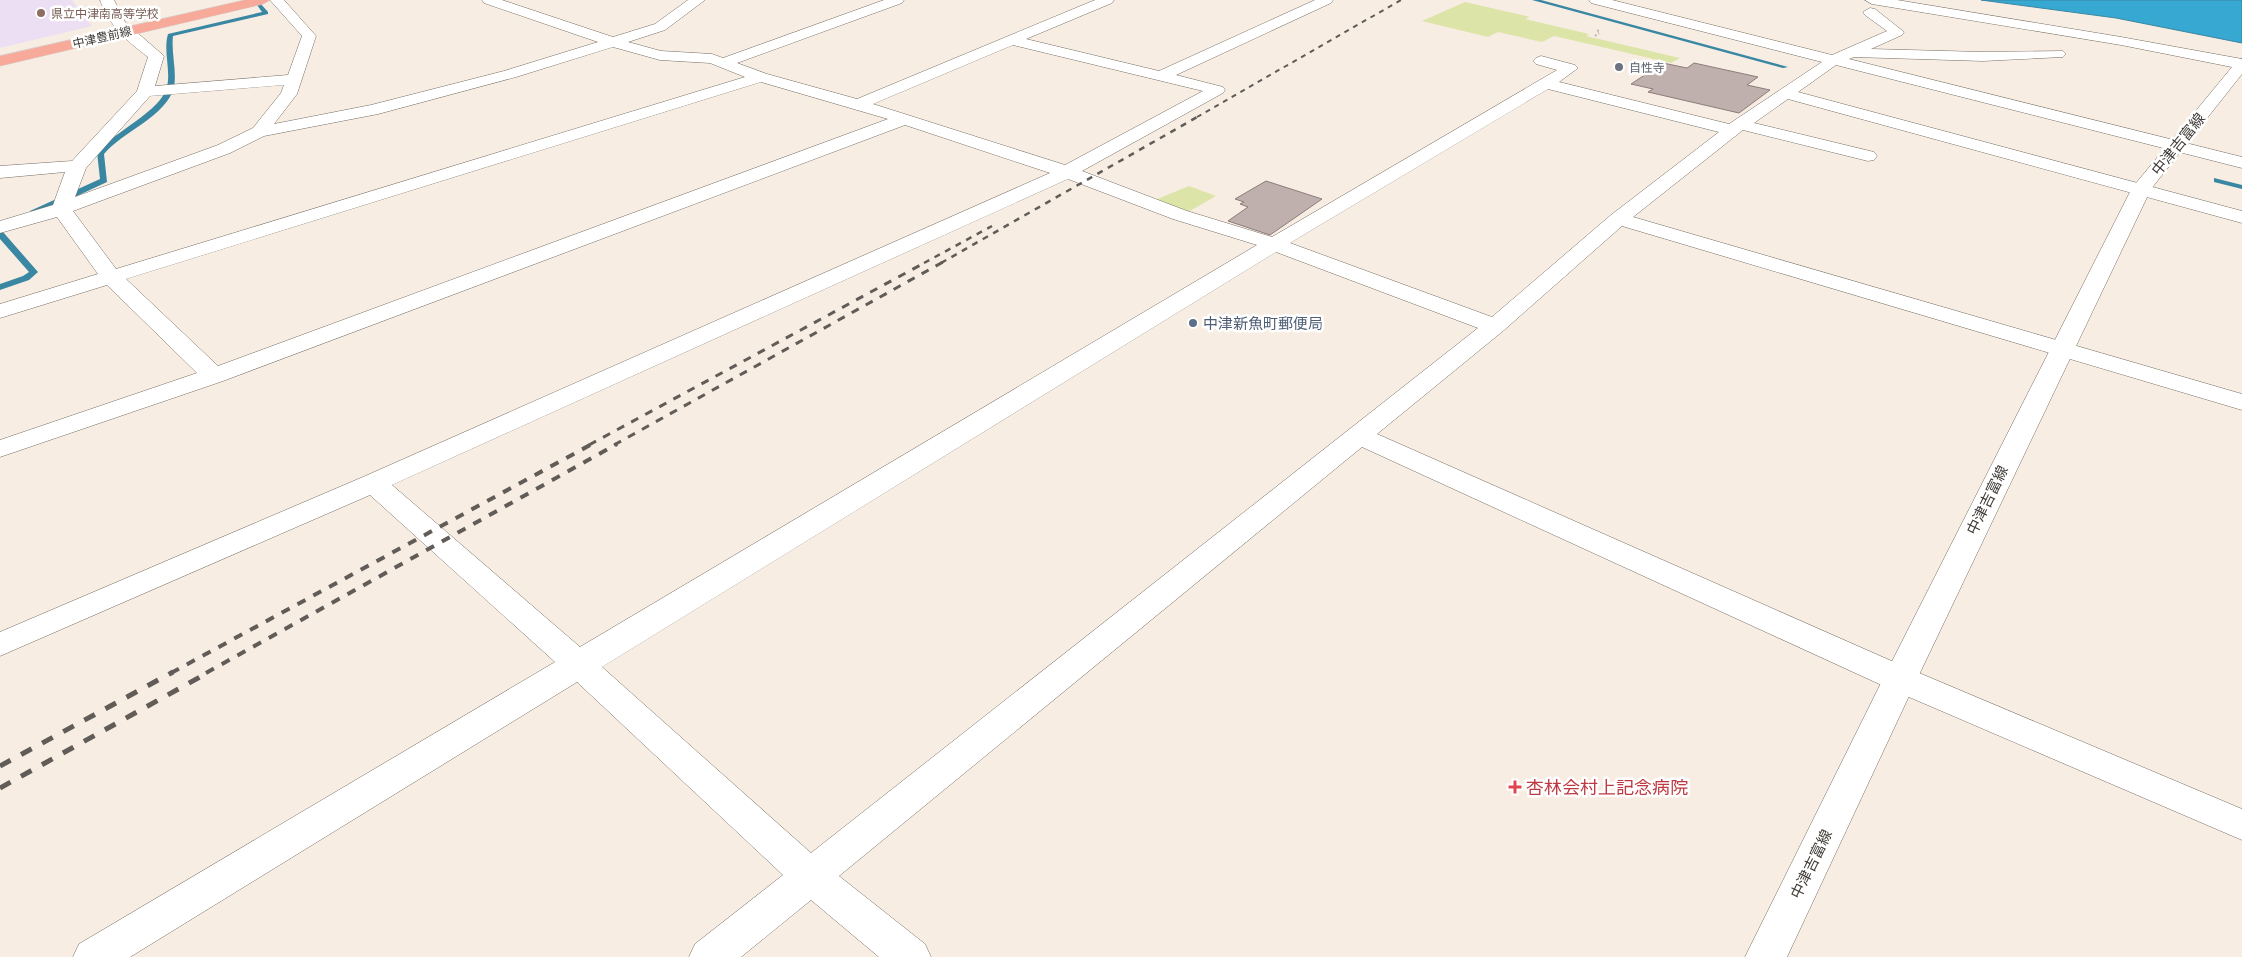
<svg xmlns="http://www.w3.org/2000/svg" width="2242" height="957" font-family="'PT Sans','Noto Sans JP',sans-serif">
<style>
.education{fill:#eddff3}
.green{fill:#dde4a8}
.water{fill:#37a8d1;stroke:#3987a3}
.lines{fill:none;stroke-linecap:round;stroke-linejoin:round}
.stream{fill:#3987a3;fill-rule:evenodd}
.building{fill:#bfafad;stroke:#8c7d7c}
.minor-casing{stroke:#766d63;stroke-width:1}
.secondary-casing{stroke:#766d63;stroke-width:1}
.primary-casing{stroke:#d1d0cf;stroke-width:1}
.path{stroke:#bdb5ac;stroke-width:2;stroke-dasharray:2 2;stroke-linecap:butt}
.minor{fill:#fff;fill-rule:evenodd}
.secondary{fill:#fff;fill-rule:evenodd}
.primary{fill:#f7aa9a;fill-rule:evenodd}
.rail-far4{stroke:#615c57;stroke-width:2;stroke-dasharray:5 5;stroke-linecap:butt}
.rail-far3{stroke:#615c57;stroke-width:2.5;stroke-dasharray:6 6;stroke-linecap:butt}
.rail-far2{stroke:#615c57;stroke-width:3;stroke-dasharray:8 8;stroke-linecap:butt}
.rail-far1{stroke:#615c57;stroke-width:4;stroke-dasharray:9 9;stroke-linecap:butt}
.rail{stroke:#615c57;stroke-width:5;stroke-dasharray:12 12;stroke-linecap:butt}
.education-dot{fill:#8d6e63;stroke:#fff;stroke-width:2}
.worship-dot{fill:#6b7280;stroke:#fff;stroke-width:2}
.service-dot{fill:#5c6f8a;stroke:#fff;stroke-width:2}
.health-dot{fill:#e0444e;stroke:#fff;stroke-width:2}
.labels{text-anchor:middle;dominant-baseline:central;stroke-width:5;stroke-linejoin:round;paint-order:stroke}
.far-education-label{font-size:12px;fill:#785e54;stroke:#fff;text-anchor:start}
.far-street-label{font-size:12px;fill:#3f3b37;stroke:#fff}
.far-worship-label{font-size:12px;fill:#5b616d;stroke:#fff;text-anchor:start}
.street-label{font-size:15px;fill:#3f3b37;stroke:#fff}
.service-label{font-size:15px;fill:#4e5e75;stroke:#fff;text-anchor:start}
.near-health-label{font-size:18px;fill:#be3a42;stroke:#fff;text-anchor:start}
</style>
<rect width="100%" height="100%" fill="#f7ede2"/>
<path class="education" d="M0 0H72L92 26 0 48Z"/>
<path class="green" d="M1465 2 1530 17 1525 19 1589 34 1586 36 1680 58 1671 63 1554 36 1542 42 1498 32 1488 37 1422 21Z
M1189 186 1216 196 1188 212 1155 200Z"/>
<path class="water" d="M1981 0H2242V43L2116 18Z"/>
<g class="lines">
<path class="stream" d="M1532 0H1541L1788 67 1783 68Z
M260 3 268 12V14L173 36C171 53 177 71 174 87 167 116 122 132 104 154L107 182 36 215H30V211L100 179 97 152C114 132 161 111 167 87 171 70 163 51 168 34L262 12 257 5Z
M2214 178 2242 185V189L2214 182Z
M0 231 3 232 38 272 29 280 0 290V284L23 276 29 272 0 239Z"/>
</g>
<path class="building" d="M1663 63 1687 68 1694 63 1758 77 1747 85 1770 90 1739 113 1648 92 1653 89 1631 84Z
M1266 181 1322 199 1270 235 1228 221 1248 207 1240 204 1244 202 1235 199Z"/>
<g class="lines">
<g class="minor-casing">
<path id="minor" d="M100 0H114L125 22 164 56 155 86 288 75 302 36 270 0H284L316 36 297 94 274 124 371 105 504 71 598 42 484 3 482 0H502L613 37 655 24 688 0H705L665 30 628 42 661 51 712 54 723 58 884 0H904L902 3 737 63 767 74 857 99 1095 0H1114L1112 3 1026 39 1159 71 1315 0H1333L1331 3 1176 75 1223 87 1225 90 1223 93 1082 171 1187 211 1272 237 1557 70 1536 64 1533 61 1536 58 1541 56 1575 65 1578 68 1559 82 1729 124 1822 62 1591 3 1589 0H1612L1832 55 1887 31 1865 15 1863 12 1870 8 1875 9 1904 32 1902 35 1871 49 1983 52 2063 51 2066 54 2063 57 1983 61 1854 57 1849 59 2242 157V168L1836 65 1798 92 2242 211V223L1788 99 1754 123 1874 152 1877 156 1874 160 1868 161 1743 130 1633 217 2242 394V410L1622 226 1503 331 1377 434 1912 670 2242 809V840L1888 688 1362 447 839 876 925 944 931 957H879L811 900 741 957H689L695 944 783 875 577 682 130 957H73L79 944 555 662 370 495 0 656V632L363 477 1050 173 905 125 223 381 0 457V440L197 373 107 285 0 318V304L98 274 57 217 0 233V221L53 205 65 172 0 178V166L72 161 137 91 148 57C127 41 109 26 100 0ZM1013 45 1203 91 1065 165 873 104ZM613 47 660 60 710 63 745 77 116 269 73 211 230 153 264 136 378 114 516 77ZM761 82 888 119 218 366 126 279ZM284 85 281 93 253 128 218 145 75 197 86 168 150 96ZM1548 89 1719 132 1611 215 1492 317 1290 243ZM1068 179 1173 219 1257 245 580 647 392 485ZM1276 252 1478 328 811 853 602 667Z
M1865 0H1897L2121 37 2242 59V69L2121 45 1872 4Z"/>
</g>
<g class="secondary-casing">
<path id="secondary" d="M2242 59V74L2151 189 1917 679 1787 957H1745L1883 679 2132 188 2237 61Z"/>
</g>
<g class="primary-casing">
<path id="primary" d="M245 0H270L263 4 0 66V56Z"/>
</g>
<path class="path" d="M1597 31 1600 30
M1595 36 1599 33"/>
<use href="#minor" class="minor"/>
<use href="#secondary" class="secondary"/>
<use href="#primary" class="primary"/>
<path class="rail-far4" d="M1197 117 1401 0"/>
<path class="rail-far3" d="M924 263 992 226
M941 263 1199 116"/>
<path class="rail-far2" d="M589 445 926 262
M614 445 943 262"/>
<path class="rail-far1" d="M171 673 592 444
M206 673 617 444"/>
<path class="rail" d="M0 766 173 672
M0 788 209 672"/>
</g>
<circle class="education-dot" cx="41" cy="13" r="5"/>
<circle class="worship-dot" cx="1619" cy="67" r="5"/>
<circle class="service-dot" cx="1193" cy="323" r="5"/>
<path class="health-dot" d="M1512.5 779.5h5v5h5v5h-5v5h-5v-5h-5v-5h5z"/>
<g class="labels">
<g class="far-education-label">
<text x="51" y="13">県立中津南高等学校</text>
</g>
<g class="far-street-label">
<text transform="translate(102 37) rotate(-13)">中津豊前線</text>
</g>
<g class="far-worship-label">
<text x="1629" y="67">自性寺</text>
</g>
<g class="street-label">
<text transform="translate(2178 144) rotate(-51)">中津吉富線</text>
<text transform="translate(1987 500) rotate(-64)">中津吉富線</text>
<text transform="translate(1811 864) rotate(-64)">中津吉富線</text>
</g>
<g class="service-label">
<text x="1203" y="323">中津新魚町郵便局</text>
</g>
<g class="near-health-label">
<text x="1526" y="787">杏林会村上記念病院</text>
</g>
</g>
</svg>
